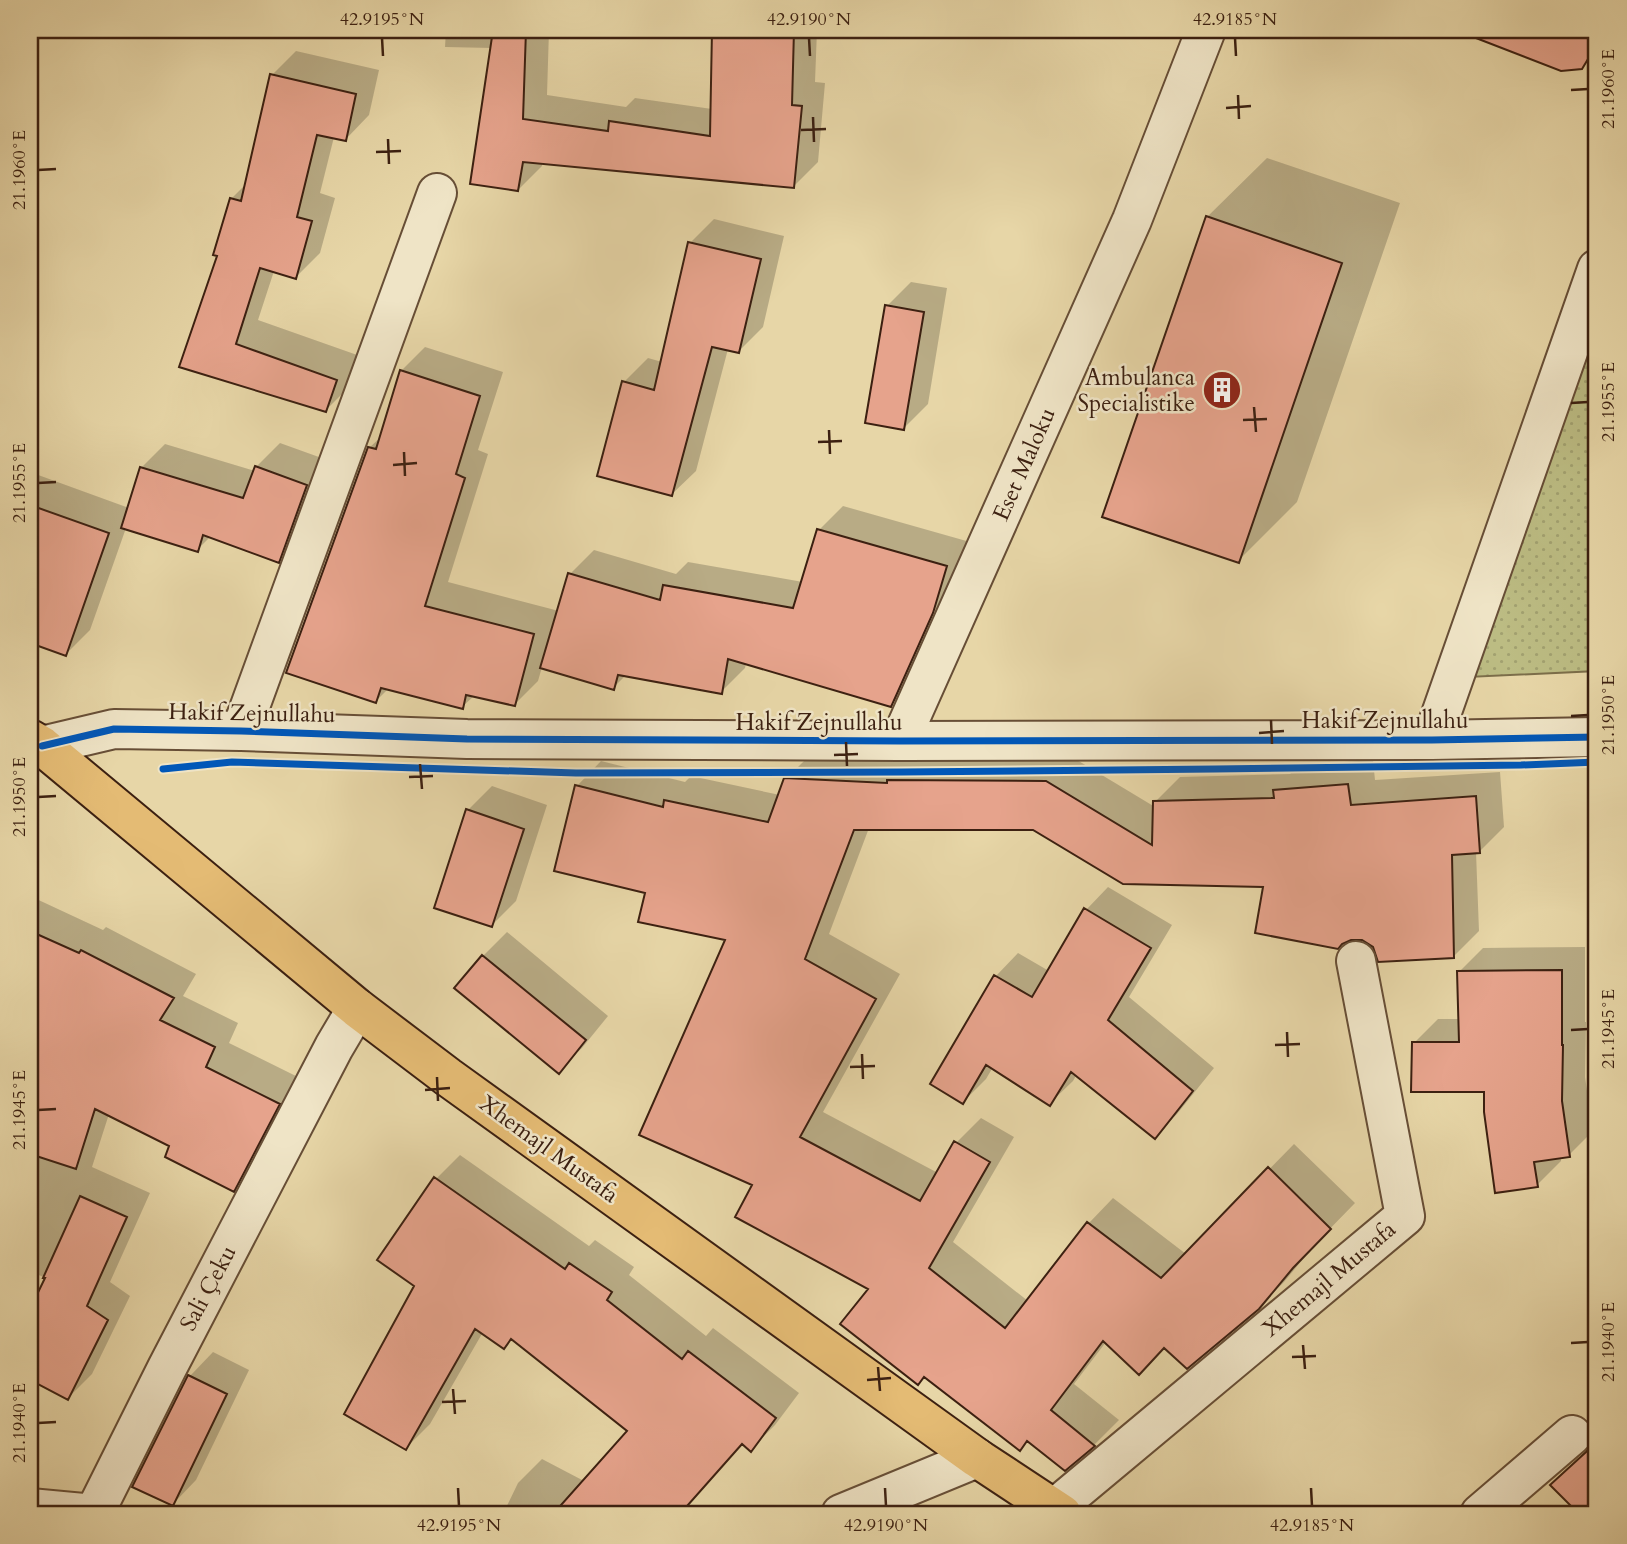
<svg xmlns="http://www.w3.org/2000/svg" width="1627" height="1544" font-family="Cardo,serif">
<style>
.grass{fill:url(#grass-dots);stroke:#7c6e4a;stroke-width:2}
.shadow{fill:#0003}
.building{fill:#e6a38c;stroke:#3c2011;stroke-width:2}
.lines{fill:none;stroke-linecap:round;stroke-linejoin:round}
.minor-casing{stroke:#674e36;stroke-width:42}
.major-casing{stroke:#3c2011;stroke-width:42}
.minor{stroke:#efe4c6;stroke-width:38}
.major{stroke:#e4bb74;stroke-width:38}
.cycleway-casing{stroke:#efe4c6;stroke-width:11}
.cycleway{stroke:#0057b8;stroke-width:7}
.ticks{fill:none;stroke:#3c2011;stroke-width:2.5}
.labels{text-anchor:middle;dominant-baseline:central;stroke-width:5;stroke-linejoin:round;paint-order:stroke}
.poi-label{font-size:23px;fill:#3c2011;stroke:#efe4c6;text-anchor:end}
.street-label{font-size:23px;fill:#3c2011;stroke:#efe4c6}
.neatline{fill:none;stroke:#3c2011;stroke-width:2.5}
.ticks-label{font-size:18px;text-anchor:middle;fill:#3c2011}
</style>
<defs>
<pattern id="grass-dots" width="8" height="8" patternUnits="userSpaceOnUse" patternTransform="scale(1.75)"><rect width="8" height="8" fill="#bcbc83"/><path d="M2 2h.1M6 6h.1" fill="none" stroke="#a2a170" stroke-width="1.8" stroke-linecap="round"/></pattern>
</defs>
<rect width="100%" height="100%" fill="#e7d6a7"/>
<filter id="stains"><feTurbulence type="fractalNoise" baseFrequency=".00286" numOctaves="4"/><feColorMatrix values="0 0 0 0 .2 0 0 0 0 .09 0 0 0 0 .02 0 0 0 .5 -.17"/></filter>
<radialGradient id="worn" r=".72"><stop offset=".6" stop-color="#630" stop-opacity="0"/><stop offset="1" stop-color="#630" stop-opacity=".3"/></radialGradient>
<path class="grass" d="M1597 316V671L1468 677Z"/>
<path class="shadow" d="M446 30H549L547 95 626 107 635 98 712 109 713 30H817L815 82 825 83 818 162 794 186 542 162V166L518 190 492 48 445 47Z
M1526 30H1597V51L1581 67 1518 52Z
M296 51 379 70 369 115 346 139 334 137 320 193 335 198 320 253 296 277 274 271 258 320 360 356 350 386 326 410 181 366 220 255 231 199 247 183 272 75Z
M1267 158 1400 203 1297 502 1238 561 1207 217Z
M714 219 784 236 763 327 739 351 728 349 696 471 672 494 624 382 648 358 662 362 690 243Z
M911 282 947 288 928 404 904 428 887 306Z
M425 347 503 372 478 450 488 454 448 582 559 611 570 574 594 550 676 574 688 562 803 582 819 530 843 506 970 542 915 681 891 705 746 663 745 668 721 692 627 674 613 688 542 667 538 681 514 705 475 695 462 707 389 688 376 701 369 448 382 436 401 371Z
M280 443 330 461 303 537 279 561 211 536 197 550 126 528 90 630 66 654 30 641V472L129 508 141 468 165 444 255 471 256 467Z
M811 754 1072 757 1155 807V802L1180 777 1290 774 1299 765 1373 760 1375 780 1500 772 1504 827 1479 852H1476L1479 931 1454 956 1374 946 1265 885 1034 829 869 828 829 934 900 974 823 1112 938 1173 956 1143 981 1118 1014 1137 953 1242 1028 1301 1089 1223 1113 1198 1186 1254 1294 1144 1355 1203 1318 1241 1284 1282 1258 1308 1165 1346 1106 1342 1074 1384 1119 1420 1094 1445 1065 1469 1029 1440 1020 1448 925 1375 871 1288 755 1185 727 939 647 892 577 786 601 761 685 782 691 776 780 795 786 779Z
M492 786 547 805 516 901 492 925 468 810Z
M30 823 37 826 30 841Z
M1108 887 1172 925 1129 997 1214 1068 1177 1114 1154 1137 1077 1074 1073 1081 1050 1103 993 1067 986 1079 963 1102 932 1084 996 976 1018 953 1049 971 1086 910Z
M30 896 103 930 106 927 196 974 183 996 238 1023 229 1043 302 1079 258 1166 234 1189 171 1145 109 1114 92 1167 150 1193 110 1282 130 1296 92 1374 68 1398 30 1379V1313L47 1278 30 1272Z
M507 932 608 1016 582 1048 558 1071 483 956Z
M1585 947V1022H1586L1585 1077 1593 1131 1569 1155 1561 1156V1161L1537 1185 1486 1091 1414 1043 1438 1019H1460L1459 972 1483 948Z
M460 1155 589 1246 595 1240 634 1267 629 1275 706 1336 713 1328 799 1393 775 1425 751 1449 743 1443 680 1514H606L597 1506 592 1514H503L518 1483 542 1459 584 1481 630 1431 513 1338 504 1346 483 1332 430 1424 406 1448 416 1286 436 1179Z
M213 1352 249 1370 196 1480 173 1504 190 1376Z"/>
<path class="building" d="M493 30H526L523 119 608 131 609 121 710 136 712 30H794L792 105 802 106 794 188 523 162 518 191 470 184Z
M1463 30H1597V44L1582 69 1561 71 1463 33Z
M270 74 356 94 346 141 317 135 297 217 312 221 296 279 260 268 236 344 337 380 326 412 179 367 217 256 213 255 230 198 241 201Z
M1206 216 1342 263 1239 563 1102 517Z
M688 242 761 259 739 353 712 347 672 496 597 476 622 381 654 390Z
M885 305 924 312 904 430 865 423Z
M400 370 480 396 456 474 465 478 425 606 534 634 515 706 466 695 463 709 381 688 376 703 286 673 368 447 376 449Z
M255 466 307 485 279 563 203 535 198 552 121 528 140 467 243 498Z
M30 505 109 533 66 656 30 643Z
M817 529 947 566 933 613 891 707 728 659 722 694 618 675 614 690 540 668 568 573 660 600 663 585 793 608Z
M784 778 887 783V780L1046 781 1152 845 1153 801 1274 798 1273 790 1348 784 1351 805 1476 796 1480 853 1452 855 1454 958 1378 962 1373 947 1362 940H1351L1342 944 1338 949 1255 933 1263 887 1123 884 1033 830H854L805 959 876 999 800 1137 920 1201 954 1141 990 1162 929 1268 1005 1328 1087 1222 1161 1278 1268 1167 1331 1229 1293 1268 1259 1309 1187 1369 1164 1348 1139 1375 1103 1341 1051 1410 1095 1446 1065 1471 1027 1441 1020 1451 924 1377 918 1385 840 1324 868 1289 735 1217 752 1185 639 1135 725 940 638 922 645 893 554 871 575 785 663 807 664 800 768 822Z
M466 809 524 829 492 927 434 908Z
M1084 908 1151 948 1108 1020 1193 1091 1155 1139 1071 1072 1050 1106 986 1065 963 1104 930 1084 994 975 1032 997Z
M30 931 79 953 81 950 174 998 160 1020 215 1047 206 1067 280 1104 234 1192 165 1157 169 1146 95 1109 76 1169 30 1154Z
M482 955 586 1040 559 1074 454 988Z
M1562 970V1045H1563L1562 1101 1570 1157 1534 1162 1538 1187 1495 1193 1484 1112V1092H1411L1412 1042H1459L1457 971Z
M434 1177 565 1269 569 1263 612 1292 607 1300 682 1359 688 1351 776 1418 751 1452 742 1444 680 1514H553L627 1431 511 1339 504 1349 475 1329 406 1450 344 1414 414 1286 377 1260Z
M80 1196 127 1217 87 1306 108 1320 68 1400 30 1380V1309L45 1278H43Z
M188 1375 227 1394 173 1506 132 1487Z
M1597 1438V1514H1579L1550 1485 1586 1452Z"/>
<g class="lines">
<g class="minor-casing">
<path id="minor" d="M241 731 437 193
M1432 740 1597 269
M900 741 1132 220 1206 30
M42 746 114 729 241 731 467 739 900 741 1432 740 1597 737
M30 1508 94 1514 167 1368 334 1047 357 1008
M1055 1508 1405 1216 1356 961
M841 1514 977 1458
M1480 1514 1572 1435"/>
</g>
<g class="major-casing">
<path id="major" d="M30 739 42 746 357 1008 448 1077 977 1458 1062 1514"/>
</g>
<use href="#minor" class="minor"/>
<use href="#major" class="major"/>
<g class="cycleway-casing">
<path id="cycleway" d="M42 746 114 729 241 731 467 739 900 741 1432 740 1597 737
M163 769 232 762 576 773 902 772 1215 769 1521 765 1597 762"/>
</g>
<use href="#cycleway" class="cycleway"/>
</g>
<path class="ticks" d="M382 38 383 56M809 38 810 56M1235 38 1236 56M1571 90 1588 89M1238 95 1239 119M1226 108 1251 106M813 117 814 142M801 130 826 129M388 139 389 164M376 152 401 151M38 170 56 169M1571 403 1588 402M1254 407 1256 432M1243 420 1267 419M829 430 830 454M818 442 842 441M404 452 405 476M393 465 417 463M38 483 56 482M1571 716 1588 715M1271 720 1272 744M1259 733 1284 731M846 742 847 766M834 755 858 754M420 764 422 789M409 777 433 776M38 797 56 796M1571 1030 1588 1029M1287 1032 1288 1057M1275 1045 1300 1044M862 1054 863 1079M850 1067 875 1066M437 1077 438 1101M425 1090 450 1088M38 1110 56 1109M1571 1343 1588 1342M1303 1345 1305 1369M1292 1357 1316 1356M878 1367 880 1391M867 1380 891 1378M453 1389 455 1414M442 1402 466 1401M38 1423 56 1422M458 1488 459 1506M885 1488 886 1506M1311 1488 1312 1506"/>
<defs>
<g id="building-disc" transform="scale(2.0125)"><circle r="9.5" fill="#8f2418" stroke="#efe4c6"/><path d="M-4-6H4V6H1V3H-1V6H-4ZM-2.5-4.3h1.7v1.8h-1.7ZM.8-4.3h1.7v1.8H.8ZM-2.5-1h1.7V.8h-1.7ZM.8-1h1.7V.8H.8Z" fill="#fff"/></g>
</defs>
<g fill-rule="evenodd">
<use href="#building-disc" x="1222" y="390"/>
</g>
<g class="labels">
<g class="poi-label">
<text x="1195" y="377">Ambulanca<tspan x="1195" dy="26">Specialistike</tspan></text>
</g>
<g class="street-label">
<text transform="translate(1024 464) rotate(-66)">Eset Maloku</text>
<text transform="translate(252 713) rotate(1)">Hakif Zejnullahu</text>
<text x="1385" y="720">Hakif Zejnullahu</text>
<text x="819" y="722">Hakif Zejnullahu</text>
<text transform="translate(549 1149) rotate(36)">Xhemajl Mustafa</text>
<text transform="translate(1329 1279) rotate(-40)">Xhemajl Mustafa</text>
<text transform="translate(208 1288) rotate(-62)">Sali Çeku</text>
</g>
</g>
<rect width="1627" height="1544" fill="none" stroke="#e7d6a7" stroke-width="77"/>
<rect x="38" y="38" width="1550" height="1468" class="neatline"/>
<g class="ticks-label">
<text x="382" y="25">42.9195°N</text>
<text x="809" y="25">42.9190°N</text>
<text x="1235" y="25">42.9185°N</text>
<text transform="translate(1608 89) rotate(-90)" y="6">21.1960°E</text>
<text transform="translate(19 170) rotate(-90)" y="6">21.1960°E</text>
<text transform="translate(1608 402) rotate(-90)" y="6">21.1955°E</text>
<text transform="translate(19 483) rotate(-90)" y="6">21.1955°E</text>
<text transform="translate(1608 715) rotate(-90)" y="6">21.1950°E</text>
<text transform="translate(19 797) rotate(-90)" y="6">21.1950°E</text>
<text transform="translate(1608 1029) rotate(-90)" y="6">21.1945°E</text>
<text transform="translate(19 1110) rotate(-90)" y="6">21.1945°E</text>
<text transform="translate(1608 1342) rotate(-90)" y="6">21.1940°E</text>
<text transform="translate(19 1423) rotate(-90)" y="6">21.1940°E</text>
<text x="459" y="1531">42.9195°N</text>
<text x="886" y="1531">42.9190°N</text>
<text x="1312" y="1531">42.9185°N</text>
</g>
<rect width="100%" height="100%" filter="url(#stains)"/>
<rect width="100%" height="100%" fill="url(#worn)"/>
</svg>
